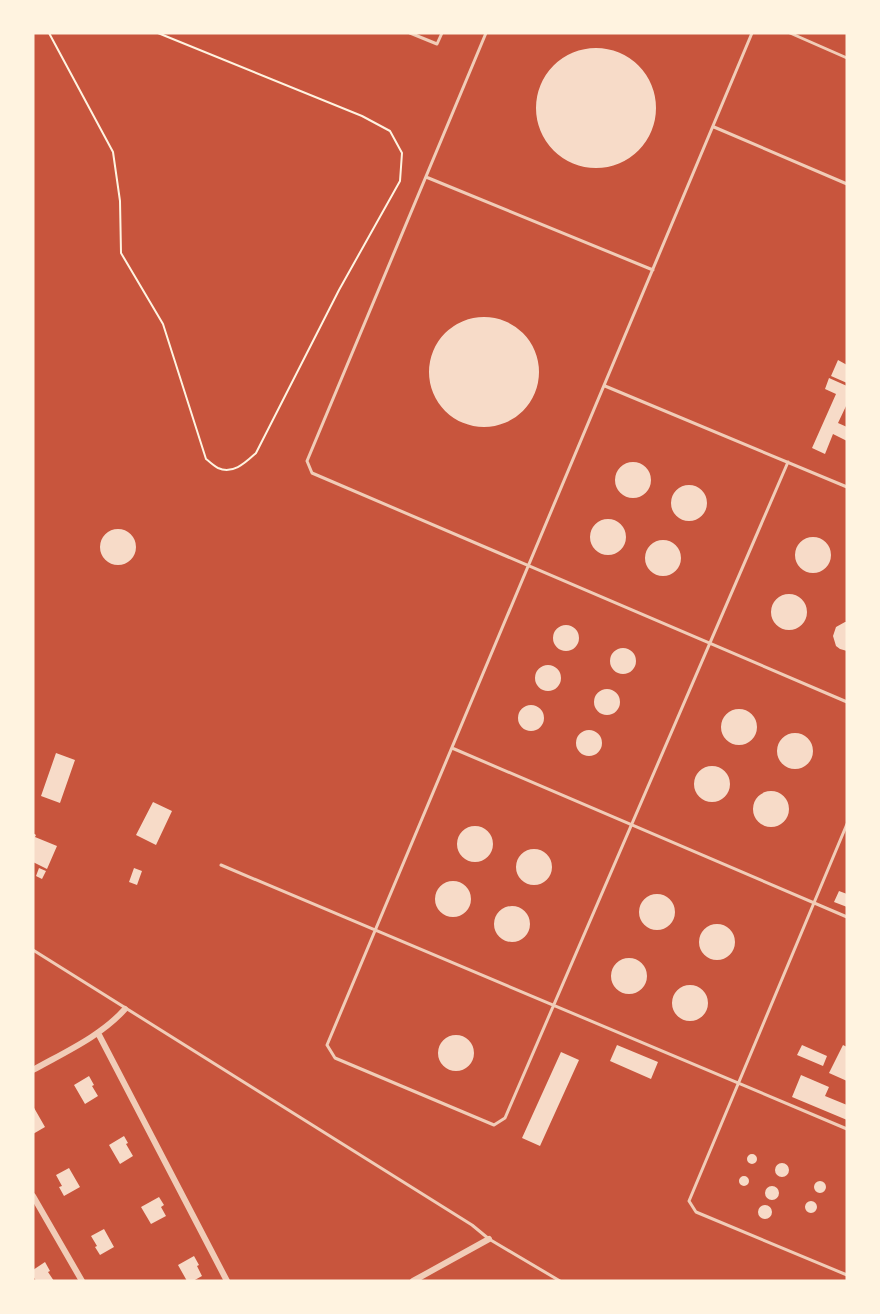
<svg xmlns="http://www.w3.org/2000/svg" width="880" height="1314" font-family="'Alegreya Sans',sans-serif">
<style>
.building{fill:#f7dbc8}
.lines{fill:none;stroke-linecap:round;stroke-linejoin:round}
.path{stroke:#fff3e0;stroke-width:2}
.service{stroke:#f1ccb7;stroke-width:3}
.minor{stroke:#f1ccb7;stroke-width:6}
</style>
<rect width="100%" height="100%" fill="#c8553d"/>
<path class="building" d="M536 108a60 60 0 1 1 120 0a60 60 0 1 1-120 0Z
M429 372a55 55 0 1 1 110 0a55 55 0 1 1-110 0Z
M838 360 847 365V383L831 376Z
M829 378 847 386V404L838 423 847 427V441L833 434 825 454 812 448 836 394 825 389Z
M615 480a18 18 0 1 1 36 0a18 18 0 1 1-36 0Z
M671 503a18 18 0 1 1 36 0a18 18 0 1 1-36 0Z
M590 537a18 18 0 1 1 36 0a18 18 0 1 1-36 0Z
M100 547a18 18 0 1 1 36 0a18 18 0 1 1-36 0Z
M795 555a18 18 0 1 1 36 0a18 18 0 1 1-36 0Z
M645 558a18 18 0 1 1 36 0a18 18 0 1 1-36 0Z
M771 612a18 18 0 1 1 36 0a18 18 0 1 1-36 0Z
M845 622H847V651L840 649 836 646 833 636 836 627Z
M553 638a13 13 0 1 1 26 0a13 13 0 1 1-26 0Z
M610 661a13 13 0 1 1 26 0a13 13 0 1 1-26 0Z
M535 678a13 13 0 1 1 26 0a13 13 0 1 1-26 0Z
M594 702a13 13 0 1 1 26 0a13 13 0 1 1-26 0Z
M518 718a13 13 0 1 1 26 0a13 13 0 1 1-26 0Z
M721 727a18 18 0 1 1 36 0a18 18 0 1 1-36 0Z
M576 743a13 13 0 1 1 26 0a13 13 0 1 1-26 0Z
M777 751a18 18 0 1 1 36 0a18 18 0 1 1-36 0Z
M56 753 75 760 60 803 41 796Z
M694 784a18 18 0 1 1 36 0a18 18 0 1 1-36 0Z
M753 809a18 18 0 1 1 36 0a18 18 0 1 1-36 0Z
M153 802 172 811 156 845 136 835Z
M457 844a18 18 0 1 1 36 0a18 18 0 1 1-36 0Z
M33 833 36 835 35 837 57 846 47 869 33 862Z
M516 867a18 18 0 1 1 36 0a18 18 0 1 1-36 0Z
M39 868 46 871 42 879 36 876Z
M134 868 142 871 137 885 129 882Z
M435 899a18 18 0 1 1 36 0a18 18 0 1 1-36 0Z
M839 891 847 894V907L834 902Z
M639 912a18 18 0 1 1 36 0a18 18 0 1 1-36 0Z
M494 924a18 18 0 1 1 36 0a18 18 0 1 1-36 0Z
M699 942a18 18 0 1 1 36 0a18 18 0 1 1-36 0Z
M611 976a18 18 0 1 1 36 0a18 18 0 1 1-36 0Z
M672 1003a18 18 0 1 1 36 0a18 18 0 1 1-36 0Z
M438 1053a18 18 0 1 1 36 0a18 18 0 1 1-36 0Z
M617 1045 658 1062 651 1079 610 1061Z
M802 1045 827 1056 823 1066 797 1055Z
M843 1045 847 1047V1081L829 1073Z
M561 1052 579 1060 540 1146 522 1138Z
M801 1075 829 1087 825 1096 847 1105V1120L792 1097Z
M89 1076 94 1085 92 1086 98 1096 85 1104 74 1085Z
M33 1106 45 1127 33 1134Z
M124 1136 128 1143 126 1144 133 1156 120 1164 109 1145Z
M747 1159a5 5 0 1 1 10 0a5 5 0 1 1-10 0Z
M775 1170a7 7 0 1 1 14 0a7 7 0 1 1-14 0Z
M69 1168 80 1187 64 1196 59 1187 62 1186 56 1175Z
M739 1181a5 5 0 1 1 10 0a5 5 0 1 1-10 0Z
M814 1187a6 6 0 1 1 12 0a6 6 0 1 1-12 0Z
M765 1193a7 7 0 1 1 14 0a7 7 0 1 1-14 0Z
M159 1197 164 1205 161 1207 166 1216 151 1224 141 1207Z
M805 1207a6 6 0 1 1 12 0a6 6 0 1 1-12 0Z
M758 1212a7 7 0 1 1 14 0a7 7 0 1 1-14 0Z
M104 1229 114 1247 100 1255 95 1247 97 1246 91 1236Z
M194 1256 199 1265 197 1266 202 1276 193 1281H187L178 1265Z
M45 1262 50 1271 48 1272 54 1281H36L33 1276V1270Z"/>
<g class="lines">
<path class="path" d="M49 33 113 152 120 201 121 253 163 324 206 459C210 462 214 466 218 468 233 475 246 462 256 453L339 290 400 181 402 153 390 131 362 116 158 33"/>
<path class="service" d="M410 33 437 44 442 33
M486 33 307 461 312 473 847 702
M752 33 327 1045 335 1058 494 1125 505 1118 788 462
M790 33 847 58
M714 127 847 184
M426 177 653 270
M605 386 847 487
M452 748 847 917
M847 824 689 1201 696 1212 847 1275
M221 865 847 1129
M33 950 472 1225 489 1239 560 1281"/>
<path class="minor" d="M98 1033 227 1281
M33 1070C65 1052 101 1036 125 1009
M33 1196 82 1281
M413 1281 489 1239"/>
</g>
<rect width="880" height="1314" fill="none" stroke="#fff3e0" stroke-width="69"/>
</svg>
